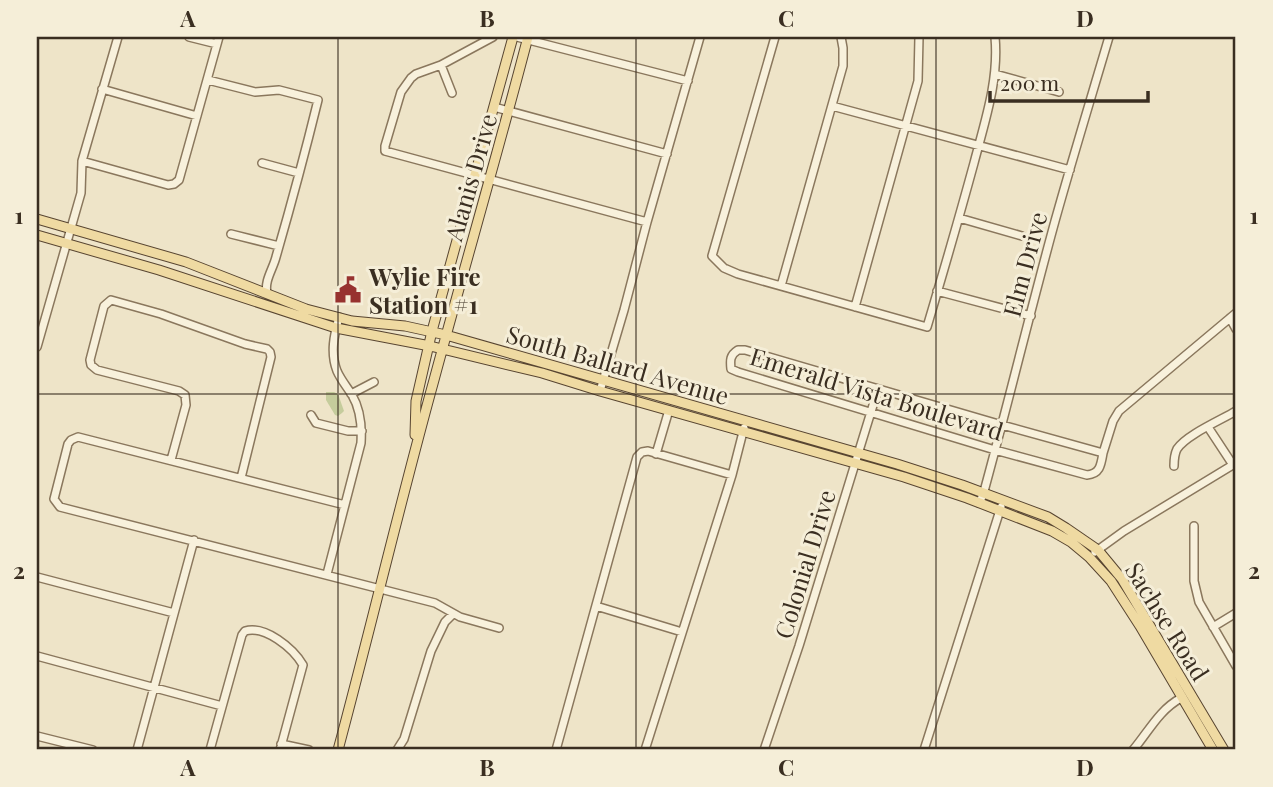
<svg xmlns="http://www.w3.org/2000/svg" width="1273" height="787" font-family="'Playfair Display',serif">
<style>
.green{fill:#c5cc9c}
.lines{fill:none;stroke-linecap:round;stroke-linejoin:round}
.minor-casing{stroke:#8a775d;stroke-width:10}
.major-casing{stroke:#584531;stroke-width:11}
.minor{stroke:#f8f1dc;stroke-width:7}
.major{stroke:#efdaa2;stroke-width:9}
.grid{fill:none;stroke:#3a2e21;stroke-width:2;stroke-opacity:0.55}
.labels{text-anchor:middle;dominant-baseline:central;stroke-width:6;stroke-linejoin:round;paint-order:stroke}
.street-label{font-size:24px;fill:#3a2e21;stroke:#f5eed8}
.poi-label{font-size:24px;font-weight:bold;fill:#3a2e21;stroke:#f5eed8;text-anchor:start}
.neatline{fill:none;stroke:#3a2e21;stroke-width:2.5}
.grid-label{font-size:23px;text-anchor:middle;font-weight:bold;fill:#3a2e21}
</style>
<rect width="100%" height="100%" fill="#eee4c8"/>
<path class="green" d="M326 392H334L338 394 344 411 342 413 338 416 335 415 326 400Z"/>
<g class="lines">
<g class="minor-casing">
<path id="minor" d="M189 37 217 44
M493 37 441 65 416 74 411 78 401 92 385 146V151L647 222
M517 37 688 81
M775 37 712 256 724 268 738 274 927 327C943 273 959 218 974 163 985 121 999 80 995 37
M441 65 452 93
M995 74 1059 92
M208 80 255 92 279 90 318 100C305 153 291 205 276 257 273 269 264 281 267 293
M102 89 197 116
M832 106 1070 170
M494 107 667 154
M82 161 168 185 174 184 179 180 219 37
M262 163 299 173
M959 218 1022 236
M231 234 279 246
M781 286 843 66V48L841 37
M937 291 1031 316
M855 307 918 81 919 37
M1230 318 1236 329
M37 347 81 193 82 161 118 37
M738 350H745L1002 425 1103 453C1101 465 1100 474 1087 475L995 450 738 372 731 369C730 360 730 355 738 350Z
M600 391 624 310 647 222 700 37
M351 394 374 382
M311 415 316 423 348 431H362
M1208 427 1233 465
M1103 453 1113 421 1119 411 1236 313
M656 454 669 410
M171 460 186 405 185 395 179 391 97 370 91 365 90 360 104 306 111 300 161 314 245 344 267 349 270 352 271 357 241 478
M1174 466C1174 460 1174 455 1177 449 1186 435 1221 420 1236 411
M979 503 983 495C1008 404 1030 312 1055 221 1072 160 1091 98 1109 37
M345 505 78 437 71 440 68 444 54 499 60 507 435 603 460 617 499 628
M1194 526V581L1199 602 1236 666
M1095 552 1124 531 1236 463
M327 574 361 443C362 426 361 410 352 395 347 387 341 380 337 371 330 353 334 335 339 317
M37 577 174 613
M596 606 682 632
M1213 627 1236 613
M37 656 222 706
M37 736 93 750
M281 744 309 750
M137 750 194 540
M210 750 242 635 245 631C265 625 293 648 303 665L280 750
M397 750 404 739 431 651 445 622 453 614
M556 750 637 457 642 452 648 451 732 475
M645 750 732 475 744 428
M764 750 799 646 878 389
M924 750 1001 507
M1133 750C1149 731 1159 710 1181 698"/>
</g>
<g class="major-casing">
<path id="major" d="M37 219 186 262 306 309 352 321 405 326 446 335 897 464 962 485 1048 517 1066 528 1098 550 1122 579 1224 750
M37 235 159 270 336 328 430 346 542 373 600 391 904 477 967 498 1052 531 1071 542 1089 557 1111 581 1140 626 1213 750
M415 435 416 401 432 331 513 37
M338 750C371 627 400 503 434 380 465 265 498 152 528 37"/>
</g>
<use href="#minor" class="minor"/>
<use href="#major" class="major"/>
</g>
<path class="grid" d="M338 37V750M636 37V750M936 37V750M37 394H1236"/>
<defs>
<g id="civic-bare" transform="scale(2.1)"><path d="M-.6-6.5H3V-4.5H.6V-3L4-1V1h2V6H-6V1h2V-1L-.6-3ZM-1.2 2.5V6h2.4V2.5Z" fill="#97322f" stroke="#f5eed8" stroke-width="2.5" paint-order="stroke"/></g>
</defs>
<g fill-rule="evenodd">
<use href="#civic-bare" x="348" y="290"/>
</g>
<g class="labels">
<g class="street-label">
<text transform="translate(470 177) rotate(-74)">Alanis Drive</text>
<text transform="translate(1024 264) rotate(-75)">Elm Drive</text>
<text transform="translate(618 364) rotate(16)">South Ballard Avenue</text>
<text transform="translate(877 393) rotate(17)">Emerald Vista Boulevard</text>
<text transform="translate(804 564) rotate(-73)">Colonial Drive</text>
<text transform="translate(1168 621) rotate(58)">Sachse Road</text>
</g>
<g class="poi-label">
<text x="369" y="276">Wylie Fire<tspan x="369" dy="28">Station #1</tspan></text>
</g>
</g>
<rect width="1273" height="787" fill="none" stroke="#f5eed8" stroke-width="77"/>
<path d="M990 91v10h158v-10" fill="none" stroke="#3a2e21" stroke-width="3.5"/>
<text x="1000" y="91" font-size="21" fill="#3a2e21" stroke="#f5eed8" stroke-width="5" paint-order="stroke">200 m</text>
<rect x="38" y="38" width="1196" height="710" class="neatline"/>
<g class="grid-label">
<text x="188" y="27">A</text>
<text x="487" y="27">B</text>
<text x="786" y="27">C</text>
<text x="1085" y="27">D</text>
<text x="19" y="224">1</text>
<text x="1254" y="224">1</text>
<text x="19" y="579">2</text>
<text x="1254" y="579">2</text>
<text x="188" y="776">A</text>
<text x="487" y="776">B</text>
<text x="786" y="776">C</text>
<text x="1085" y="776">D</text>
</g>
</svg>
